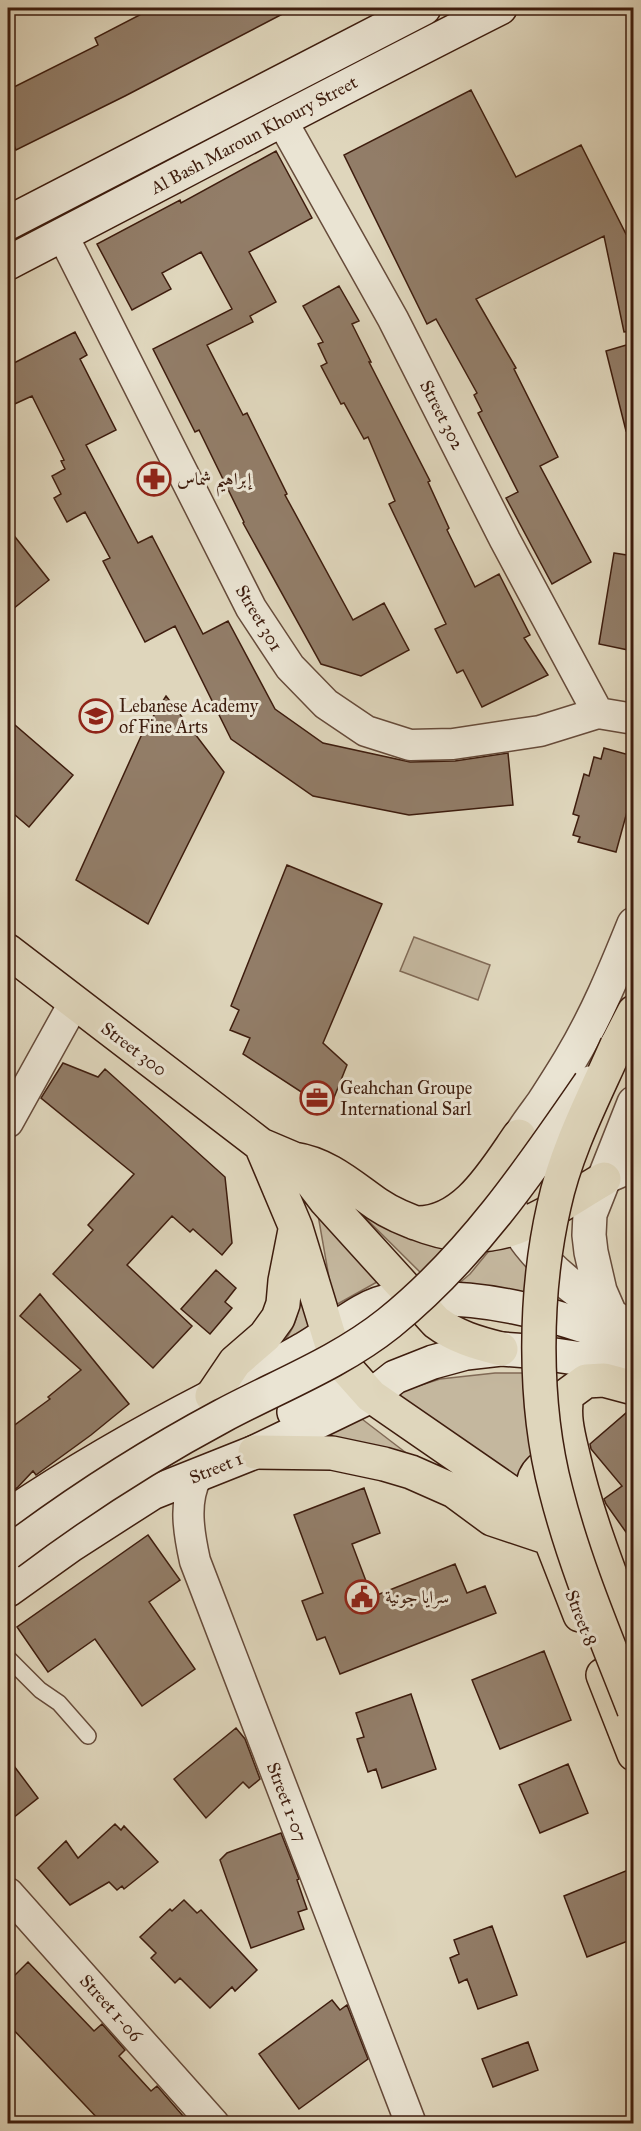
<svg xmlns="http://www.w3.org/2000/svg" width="641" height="2131" font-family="'IM FELL Great Primer',Amiri,serif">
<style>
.green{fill:#c4b79e;stroke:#816a56;stroke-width:1.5}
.building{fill:#927d68;stroke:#3e1d0e;stroke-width:1.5}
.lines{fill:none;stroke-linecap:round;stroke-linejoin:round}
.service-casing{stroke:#664b3a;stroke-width:18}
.minor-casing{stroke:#664b3a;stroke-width:33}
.tertiary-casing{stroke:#664b3a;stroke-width:36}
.secondary-casing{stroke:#3e1d0e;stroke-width:36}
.trunk-casing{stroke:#3e1d0e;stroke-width:36}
.service{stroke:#eae4d3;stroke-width:15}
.minor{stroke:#eae4d3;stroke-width:30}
.tertiary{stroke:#eae4d3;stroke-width:33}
.secondary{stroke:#eae4d3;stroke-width:33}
.trunk{stroke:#dfd6bc;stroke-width:33}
.secondary-bridge-casing{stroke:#3e1d0e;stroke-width:36;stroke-linecap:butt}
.trunk-bridge-casing{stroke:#3e1d0e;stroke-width:36;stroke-linecap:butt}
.secondary-bridge{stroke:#eae4d3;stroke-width:33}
.trunk-bridge{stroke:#dfd6bc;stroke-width:33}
.labels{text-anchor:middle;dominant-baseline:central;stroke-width:6;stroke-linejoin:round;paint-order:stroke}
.street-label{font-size:18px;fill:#3e1d0e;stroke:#eae4d3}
.poi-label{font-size:18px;fill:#3e1d0e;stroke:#eae4d3;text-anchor:start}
</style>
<rect width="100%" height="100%" fill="#dfd6bc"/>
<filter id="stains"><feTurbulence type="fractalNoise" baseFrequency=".00333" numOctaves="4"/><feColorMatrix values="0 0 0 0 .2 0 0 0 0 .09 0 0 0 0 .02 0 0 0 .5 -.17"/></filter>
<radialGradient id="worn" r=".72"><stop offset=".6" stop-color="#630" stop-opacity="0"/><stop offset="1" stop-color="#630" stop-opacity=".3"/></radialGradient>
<path class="green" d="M414 937 490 965 478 1000 400 971Z
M318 1171 461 1247 428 1280Z
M318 1215 377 1282 334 1306Z
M518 1244 537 1258 534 1300 451 1290 470 1274 488 1252Z
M300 1296 321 1331 279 1348C294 1329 298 1320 300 1296Z
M495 1373H534L542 1465 513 1487 396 1393 440 1379Z
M358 1416 435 1475 307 1442Z"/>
<path class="building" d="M153 8H294L125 96 16 150 8 132V90L98 45 95 38Z
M471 90 516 177 581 145 626 234 633 232V331L624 332 604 236 476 299 516 368 514 369 558 457 540 466 591 562 552 584 506 498 518 492 478 413 482 411 474 395 477 393 436 319 427 324 344 155Z
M276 151 312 218 249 252 276 302 250 316 253 322 207 345 243 415 247 413 287 494 285 495 353 620 384 603 409 650 361 676 321 664 243 523 244 522 199 430 195 432 153 349 232 309 201 252 162 273 171 289 132 310 97 244 180 200 181 203Z
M339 286 359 321 352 324 371 362H369L430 481 428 482 449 528 447 530 475 587 499 574 530 635 524 638 548 675 482 707 463 670 457 673 435 629 446 624 389 504 395 501 368 437 364 439 344 403 341 404 321 366 327 363 318 344 323 342 303 306Z
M75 332 87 355 80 359 116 430 86 445 138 543 152 536 203 634 228 621 275 709 323 743 410 762 455 761 508 753 513 805 409 815 313 796 231 739 175 626 145 642 103 561 110 558 85 512 67 522 54 498 61 494 52 476 65 469 61 461 64 460 32 396 8 407V366Z
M633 343V430L626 431 606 351Z
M8 528 49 580 8 613Z
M614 553 633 556V651L599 644Z
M166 696 224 772 148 924 76 880 142 734Z
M8 719 73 775 29 827 8 809Z
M604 748 633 756V790L616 852 578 842 580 837 573 835 579 816 573 814 584 774 589 776 594 757 601 759Z
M287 865 382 904 323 1043 347 1065 329 1110 243 1054 250 1038 230 1030 239 1010 231 1006Z
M63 1063 98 1077 105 1069 225 1177 232 1243 222 1255 193 1229 190 1232 172 1216 127 1265 192 1326 153 1368 53 1274 93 1230 88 1225 134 1174 41 1098Z
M216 1270 236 1288 225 1302 232 1308 210 1334 181 1309Z
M40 1294 129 1404 91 1435 36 1475 33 1471 18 1487 8 1494V1430L50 1399 48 1397 81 1370 20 1316Z
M633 1407V1542L606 1504 604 1499 622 1486 591 1449 590 1444Z
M364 1488 380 1533 352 1544 372 1597 455 1564 467 1593 485 1586 496 1613 340 1674 325 1637 317 1640 302 1601 323 1593 294 1515Z
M148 1535 180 1580 149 1602 195 1669 142 1706 95 1639 48 1672 17 1627Z
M544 1651 571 1720 500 1749 472 1680Z
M411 1694 436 1769 382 1788 376 1769 368 1772 357 1739 364 1737 356 1713Z
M236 1728 245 1739 260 1779 249 1788 243 1782 206 1818 174 1779Z
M8 1758 38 1798 8 1822Z
M568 1764 588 1813 540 1833 519 1785Z
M115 1824 121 1830 124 1826 158 1862 124 1889 122 1886 117 1890 109 1882 70 1905 38 1868 66 1841 78 1858Z
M281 1833 299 1879 297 1880 307 1909 298 1912 304 1929 251 1948 220 1860 227 1853Z
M633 1868V1939L587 1957 564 1896Z
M184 1900 197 1913 201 1910 257 1970 235 1991 232 1987 210 2008 180 1978 175 1983 151 1958 156 1953 140 1937 170 1909 172 1911Z
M492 1926 517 1995 478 2009 467 1979 459 1983 450 1958 459 1954 454 1940Z
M28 1962 94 2031 102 2024 125 2050 119 2056 151 2091 157 2086 190 2124H103L8 2024V1982Z
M332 2000 340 2010 347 2005 368 2059 299 2109 259 2054Z
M528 2042 538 2070 493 2087 482 2059Z"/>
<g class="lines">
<g class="service-casing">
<path id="service" d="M8 1658 40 1690 59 1703 88 1736"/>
</g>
<g class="minor-casing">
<path id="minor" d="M281 119 393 319 505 540 598 713
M62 234 251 608 290 667 326 704 366 731 410 745 453 744 540 731 598 713 634 719
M8 1122 74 1003
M604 1179 634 1166
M197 1476C183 1501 189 1534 195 1561L411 2124
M8 1893 214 2124"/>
</g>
<g class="tertiary-casing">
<path id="tertiary" d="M634 924C615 971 596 1017 570 1060 561 1075 552 1089 543 1103 530 1121 514 1140 509 1162 502 1190 511 1221 529 1244 558 1281 597 1304 634 1332
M610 1314 600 1291 591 1252 589 1235 590 1214 634 1103"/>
</g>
<g class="secondary-casing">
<path id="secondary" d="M8 223 424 8
M8 263C172 178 335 91 500 8
M294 1412 331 1391C332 1369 321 1361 303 1350
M8 1516C73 1472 141 1433 211 1397 242 1380 274 1367 304 1349 328 1336 365 1303 390 1301 477 1291 554 1313 634 1344
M8 1590 71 1545 152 1493 255 1452 371 1396 395 1377 433 1362 466 1353 501 1349 528 1351 582 1359 600 1364 634 1377"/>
</g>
<g class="trunk-casing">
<path id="trunk" d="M8 951 261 1145 294 1159 326 1201 436 1322C456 1337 477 1343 501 1349
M617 1045 634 1012
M261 1145 296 1228 333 1349 346 1368 371 1396 510 1492 550 1538 580 1615
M294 1159C327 1164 350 1185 377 1204 393 1215 409 1221 427 1227 502 1252 542 1215 604 1179
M415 1223C464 1225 494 1172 519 1136
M634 1388 604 1380 586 1381 567 1395C563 1416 568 1434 573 1455 587 1518 612 1578 634 1639
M212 1396 235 1362 265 1336 278 1318 283 1304 285 1281 295 1230
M255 1452 332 1453 384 1464 411 1472 454 1491 492 1519 549 1538
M546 1525C539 1507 524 1485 541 1469L560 1479 573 1488
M603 1675 634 1754"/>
</g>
<use href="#service" class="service"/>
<use href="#minor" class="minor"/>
<use href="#tertiary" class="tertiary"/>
<use href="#secondary" class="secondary"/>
<use href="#trunk" class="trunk"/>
<g class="secondary-bridge-casing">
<path id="secondary-bridge" d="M8 1553C76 1502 147 1456 222 1416 278 1386 339 1363 389 1323 471 1257 531 1169 590 1083"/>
</g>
<g class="trunk-bridge-casing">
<path id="trunk-bridge" d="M617 1045C594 1097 566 1150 554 1206 534 1294 533 1403 556 1491 575 1566 606 1638 634 1710"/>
</g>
<use href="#secondary-bridge" class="secondary-bridge"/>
<use href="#trunk-bridge" class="trunk-bridge"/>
</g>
<defs>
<g id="pharmacy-ring" transform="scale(1.725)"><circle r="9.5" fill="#eae4d3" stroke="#8f2418" stroke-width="1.5"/><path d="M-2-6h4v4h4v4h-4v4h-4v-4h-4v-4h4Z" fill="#8f2418"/></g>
<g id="university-ring" transform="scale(1.725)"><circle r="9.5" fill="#eae4d3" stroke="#8f2418" stroke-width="1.5"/><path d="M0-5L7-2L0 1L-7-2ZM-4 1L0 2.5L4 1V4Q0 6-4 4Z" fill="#8f2418"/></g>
<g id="office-ring" transform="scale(1.725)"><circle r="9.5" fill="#eae4d3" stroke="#8f2418" stroke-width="1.5"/><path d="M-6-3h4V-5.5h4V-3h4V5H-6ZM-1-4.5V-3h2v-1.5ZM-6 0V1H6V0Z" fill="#8f2418"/></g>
<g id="civic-ring" transform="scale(1.725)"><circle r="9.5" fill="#eae4d3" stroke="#8f2418" stroke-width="1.5"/><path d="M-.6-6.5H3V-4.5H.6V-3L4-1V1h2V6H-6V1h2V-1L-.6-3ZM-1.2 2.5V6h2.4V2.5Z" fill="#8f2418"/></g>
</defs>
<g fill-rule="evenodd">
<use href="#pharmacy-ring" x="154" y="479"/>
<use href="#university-ring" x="96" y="716"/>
<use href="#office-ring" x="317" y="1098"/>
<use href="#civic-ring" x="362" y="1597"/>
</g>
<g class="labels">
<g class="street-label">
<text transform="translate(254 135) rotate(-28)">Al Bash Maroun Khoury Street</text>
<text transform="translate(442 415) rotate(63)">Street 302</text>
<text transform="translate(259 618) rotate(59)">Street 301</text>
<text transform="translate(134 1049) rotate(37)">Street 300</text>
<text transform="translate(216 1468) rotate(-22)">Street 1</text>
<text transform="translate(581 1618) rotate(69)">Street 8</text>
<text transform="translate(287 1802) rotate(69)">Street 1-07</text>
<text transform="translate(111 2008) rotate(48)">Street 1-06</text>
</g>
<g class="poi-label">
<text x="177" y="479">إبراهيم شماس</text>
<text x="119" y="706">Lebanese Academy<tspan x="119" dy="21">of Fine Arts</tspan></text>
<text x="340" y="1088">Geahchan Groupe<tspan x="340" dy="21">International Sarl</tspan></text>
<text x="385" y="1597">سرايا جونية</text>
</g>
</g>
<rect width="641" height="2131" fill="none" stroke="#dfd6bc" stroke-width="30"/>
<rect x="9" y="9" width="623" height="2113" fill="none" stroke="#3e1d0e" stroke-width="3"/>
<rect x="15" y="15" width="611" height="2101" fill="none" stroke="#3e1d0e" stroke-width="1.5"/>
<rect width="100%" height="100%" filter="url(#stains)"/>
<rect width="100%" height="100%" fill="url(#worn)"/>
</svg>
